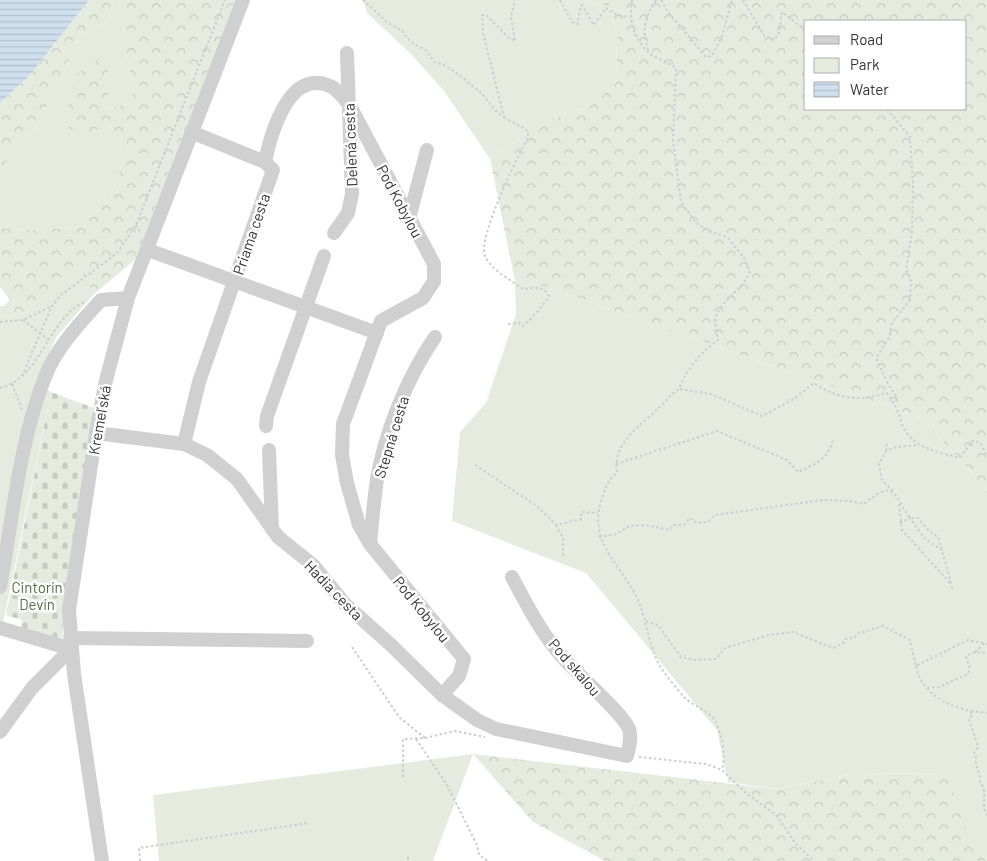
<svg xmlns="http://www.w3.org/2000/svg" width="987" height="861" font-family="Barlow,sans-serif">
	<defs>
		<pattern id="forest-crowns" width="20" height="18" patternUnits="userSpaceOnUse" patternTransform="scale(1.25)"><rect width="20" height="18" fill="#e5ecdf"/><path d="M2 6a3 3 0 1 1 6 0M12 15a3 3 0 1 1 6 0" fill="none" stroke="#c5cbc0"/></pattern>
		<pattern id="cemetery-stones" width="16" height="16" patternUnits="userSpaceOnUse" patternTransform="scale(1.25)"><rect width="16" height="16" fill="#e5ecdf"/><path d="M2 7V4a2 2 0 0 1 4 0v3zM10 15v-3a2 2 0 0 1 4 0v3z" fill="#c5cbc0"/></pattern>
		<pattern id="water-rules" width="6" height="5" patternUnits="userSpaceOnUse" patternTransform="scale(1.25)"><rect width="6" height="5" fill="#cfdfee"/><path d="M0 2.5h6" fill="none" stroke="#b2c0cd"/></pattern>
	</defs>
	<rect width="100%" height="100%" fill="#fff"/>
	<g fill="#e5ecdf">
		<polygon points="114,0 126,0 123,36 134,91 129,103 106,110 98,103 103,80 115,62 75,75 107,122 128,147 109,201 79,226 47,230 4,229 0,218 0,179 16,141 36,128 82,34 107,23"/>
		<polygon points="363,0 587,0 588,2 610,6 617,39 616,83 591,106 553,119 509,145 490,159 444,91 410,53 367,13"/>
		<polygon points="72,268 80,268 94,294 57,336 36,381 51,392 3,623 0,622 0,317 27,313"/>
		<polygon points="515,281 547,287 921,418 987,490 987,858 975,854 945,773 854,774 776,789 728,782 717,730 586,573 452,521 460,432 486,403 516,314"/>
		<polygon points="473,754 433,861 159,861 153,795"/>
	</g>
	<g fill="url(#forest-crowns)" fill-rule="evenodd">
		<polygon points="89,0 114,0 107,23 82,34 36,128 16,141 0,179 0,103 29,76"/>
		<polygon points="126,0 236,0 136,259 94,294 80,269 72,268 69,283 26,313 0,317 0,306 4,306 10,299 0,287 0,218 5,229 47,230 79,226 109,201 128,147 107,122 86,137 64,125 75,75 109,51 115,62 103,80 111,92 99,103 106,110 129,103 134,91 123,36"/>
		<path d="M587,0H987V490L921,418L547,287L515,281L490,159L509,145L553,119L591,106L616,83L617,39L610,6L588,2ZM806,21H966V109H806Z"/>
		<polygon points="473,754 776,789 854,774 946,773 975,853 987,858 987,861 605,861 533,822"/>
	</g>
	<polygon fill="url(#cemetery-stones)" points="51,392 94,408 63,606 63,636 59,642 20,628 22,620 6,615"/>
	<polygon fill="url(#water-rules)" points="0,0 89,0 29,76 0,103"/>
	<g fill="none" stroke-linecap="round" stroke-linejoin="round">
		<g stroke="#cdcdcd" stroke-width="2" stroke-dasharray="2.5 2.5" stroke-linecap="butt">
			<path d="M363,0L387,22L402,31L411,42L427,51L434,62C449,64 470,84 482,94C490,102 494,112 504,117L483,33L482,15H486L509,38L515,41L511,17L515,0"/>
			<polyline points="560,0 572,22 578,24 579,12 582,5 594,25 606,8 617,15 629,17"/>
			<path d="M632,0C629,19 633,38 648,52C654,58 668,62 676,68L673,140L681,202L696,223L709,231L727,237L744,258L750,271C742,291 724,297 716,316C714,322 717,334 718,340C701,352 686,370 679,389C672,393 667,400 662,405C643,424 611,443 617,473C607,481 606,487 602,498C587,544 621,563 638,600C648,623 648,647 661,668C668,678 677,689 685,698C694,706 709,711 715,721C722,734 726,756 722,770"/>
			<polyline points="661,0 668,12 706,57 712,56 722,36 732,0"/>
			<polyline points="743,0 765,37 775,40 779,32 782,12 806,31"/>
			<path d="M648,50C642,29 644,19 656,0"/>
			<polyline points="887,109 910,137 913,184 912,233 906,269 911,281 910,300 892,323 889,338 876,358 887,382 897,398 895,402"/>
			<path d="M504,117L528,131V137C518,156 477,239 485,256C491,270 511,280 523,289C533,288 543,285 549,296C547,301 528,323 523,326L519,323L508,324"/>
			<polyline points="136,225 141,234"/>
			<polyline points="23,320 49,340"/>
			<polyline points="0,322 23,320 52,306"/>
			<polyline points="22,376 52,306 61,295 117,253 136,225 225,0"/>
			<polyline points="12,384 22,410"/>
			<path d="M0,388C42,377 47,320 84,302"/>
			<path d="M680,389L711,394L762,416L794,399L814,383C839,400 860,401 887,393C895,404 898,411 902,424C911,448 937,451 959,458L974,440L981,444L987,457"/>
			<polyline points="886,451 887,444"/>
			<path d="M616,464L717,431L787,460L798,472C816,464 830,458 833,438"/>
			<polyline points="475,465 537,506 556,525 581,519 581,512 598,513"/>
			<polyline points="893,491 882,480 879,464 886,451 896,447 918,445"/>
			<polyline points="899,504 902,530 950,583"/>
			<polyline points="900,523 910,518 925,539 942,550"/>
			<polyline points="556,525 563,538 563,556"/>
			<path d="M599,537L617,534L629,526L646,525L669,530L674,525H684L690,518L697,523L708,522L715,515L823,500L850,501L864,504C894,479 892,492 910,518H918L929,531L938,537L953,590"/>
			<polyline points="646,621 658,625 681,657 695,660 716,659 725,648 769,635 793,632 833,648 843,643 845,639 854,638 857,634 883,626 910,640 916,666 968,640 987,644"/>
			<polyline points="352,647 399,717 425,738"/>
			<polyline points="975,652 984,644"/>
			<path d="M916,666C919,684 934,698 951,705C958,708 967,709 973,714L969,719L978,747L974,753L976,756C974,767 981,772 980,782L984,788V809L987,815"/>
			<polyline points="927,688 939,687 968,674 970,669 966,656 975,652 987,653"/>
			<polyline points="971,711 987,713"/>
			<polyline points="416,739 447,785 477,845 479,855 488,861"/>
			<polyline points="639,757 706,764 722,770 746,793 776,815 796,844 814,861"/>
			<polyline points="403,777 403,739 425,738 455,731 485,737"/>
			<polyline points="408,857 408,861"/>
			<polyline points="140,861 139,848 308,823"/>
		</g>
		<g stroke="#d0d0d0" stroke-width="14">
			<polyline points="191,132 265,162"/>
			<polyline points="409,218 427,150"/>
			<polyline points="334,233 348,213 352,194 347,53"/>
			<polyline points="148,250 377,333"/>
			<polyline points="266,426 267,416 324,256"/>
			<path d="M96,433L184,444L207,455L237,479L278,537L313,565L345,604L391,645L442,695L477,720L496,729L627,756C629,747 632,738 629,729C624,715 577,673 564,659C542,635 527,605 512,577"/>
			<path d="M184,444L199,382L273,170L265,162C271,133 290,65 332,87C338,90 344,99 349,104L434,264V281L423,298L381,321L343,424L342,455L347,483L359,525L370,544L464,659L459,676L442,695"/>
			<polyline points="269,450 272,529"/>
			<path d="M370,544C372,523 374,500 377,479C386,429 407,378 435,337"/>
			<path d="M0,587C13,518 19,443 45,377C56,348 80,323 101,300L128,298"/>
			<polyline points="0,628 71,649"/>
			<polyline points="70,638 307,641"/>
			<polyline points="0,732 32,688 71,649"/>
			<polyline points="102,861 74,674 69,610 96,433 106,380 128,298 243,0"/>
		</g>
	</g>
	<g text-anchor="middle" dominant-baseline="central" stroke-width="5" stroke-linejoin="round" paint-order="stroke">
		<g font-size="15" fill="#333" stroke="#fff">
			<text transform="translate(350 145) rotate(-92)">Delená cesta</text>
			<text transform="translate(400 201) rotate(62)">Pod Kobylou</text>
			<text transform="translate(251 234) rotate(-71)">Priama cesta</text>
			<text transform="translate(99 420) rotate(-80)">Kremeľská</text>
			<text transform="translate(391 437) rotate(-73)">Stepná cesta</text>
			<text transform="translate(334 590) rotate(46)">Hadia cesta</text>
			<text transform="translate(422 609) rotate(51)">Pod Kobylou</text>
			<text transform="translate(575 667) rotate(49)">Pod skalou</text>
		</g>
		<g font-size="15" fill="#51703f" stroke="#fff">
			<text x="37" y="587">Cintorín<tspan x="37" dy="17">Devín</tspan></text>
		</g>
	</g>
	<rect x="804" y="20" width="162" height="90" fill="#ffffff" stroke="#adadad"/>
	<rect x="814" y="36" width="25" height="8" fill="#d0d0d0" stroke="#adadad"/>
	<text x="850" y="45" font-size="15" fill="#333333">Road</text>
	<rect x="814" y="58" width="25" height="15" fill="#e5ecdf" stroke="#adadad"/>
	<text x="850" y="70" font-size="15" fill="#333333">Park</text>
	<rect x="814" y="82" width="25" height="15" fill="url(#water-rules)" stroke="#adadad"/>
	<text x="850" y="95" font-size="15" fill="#333333">Water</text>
</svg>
